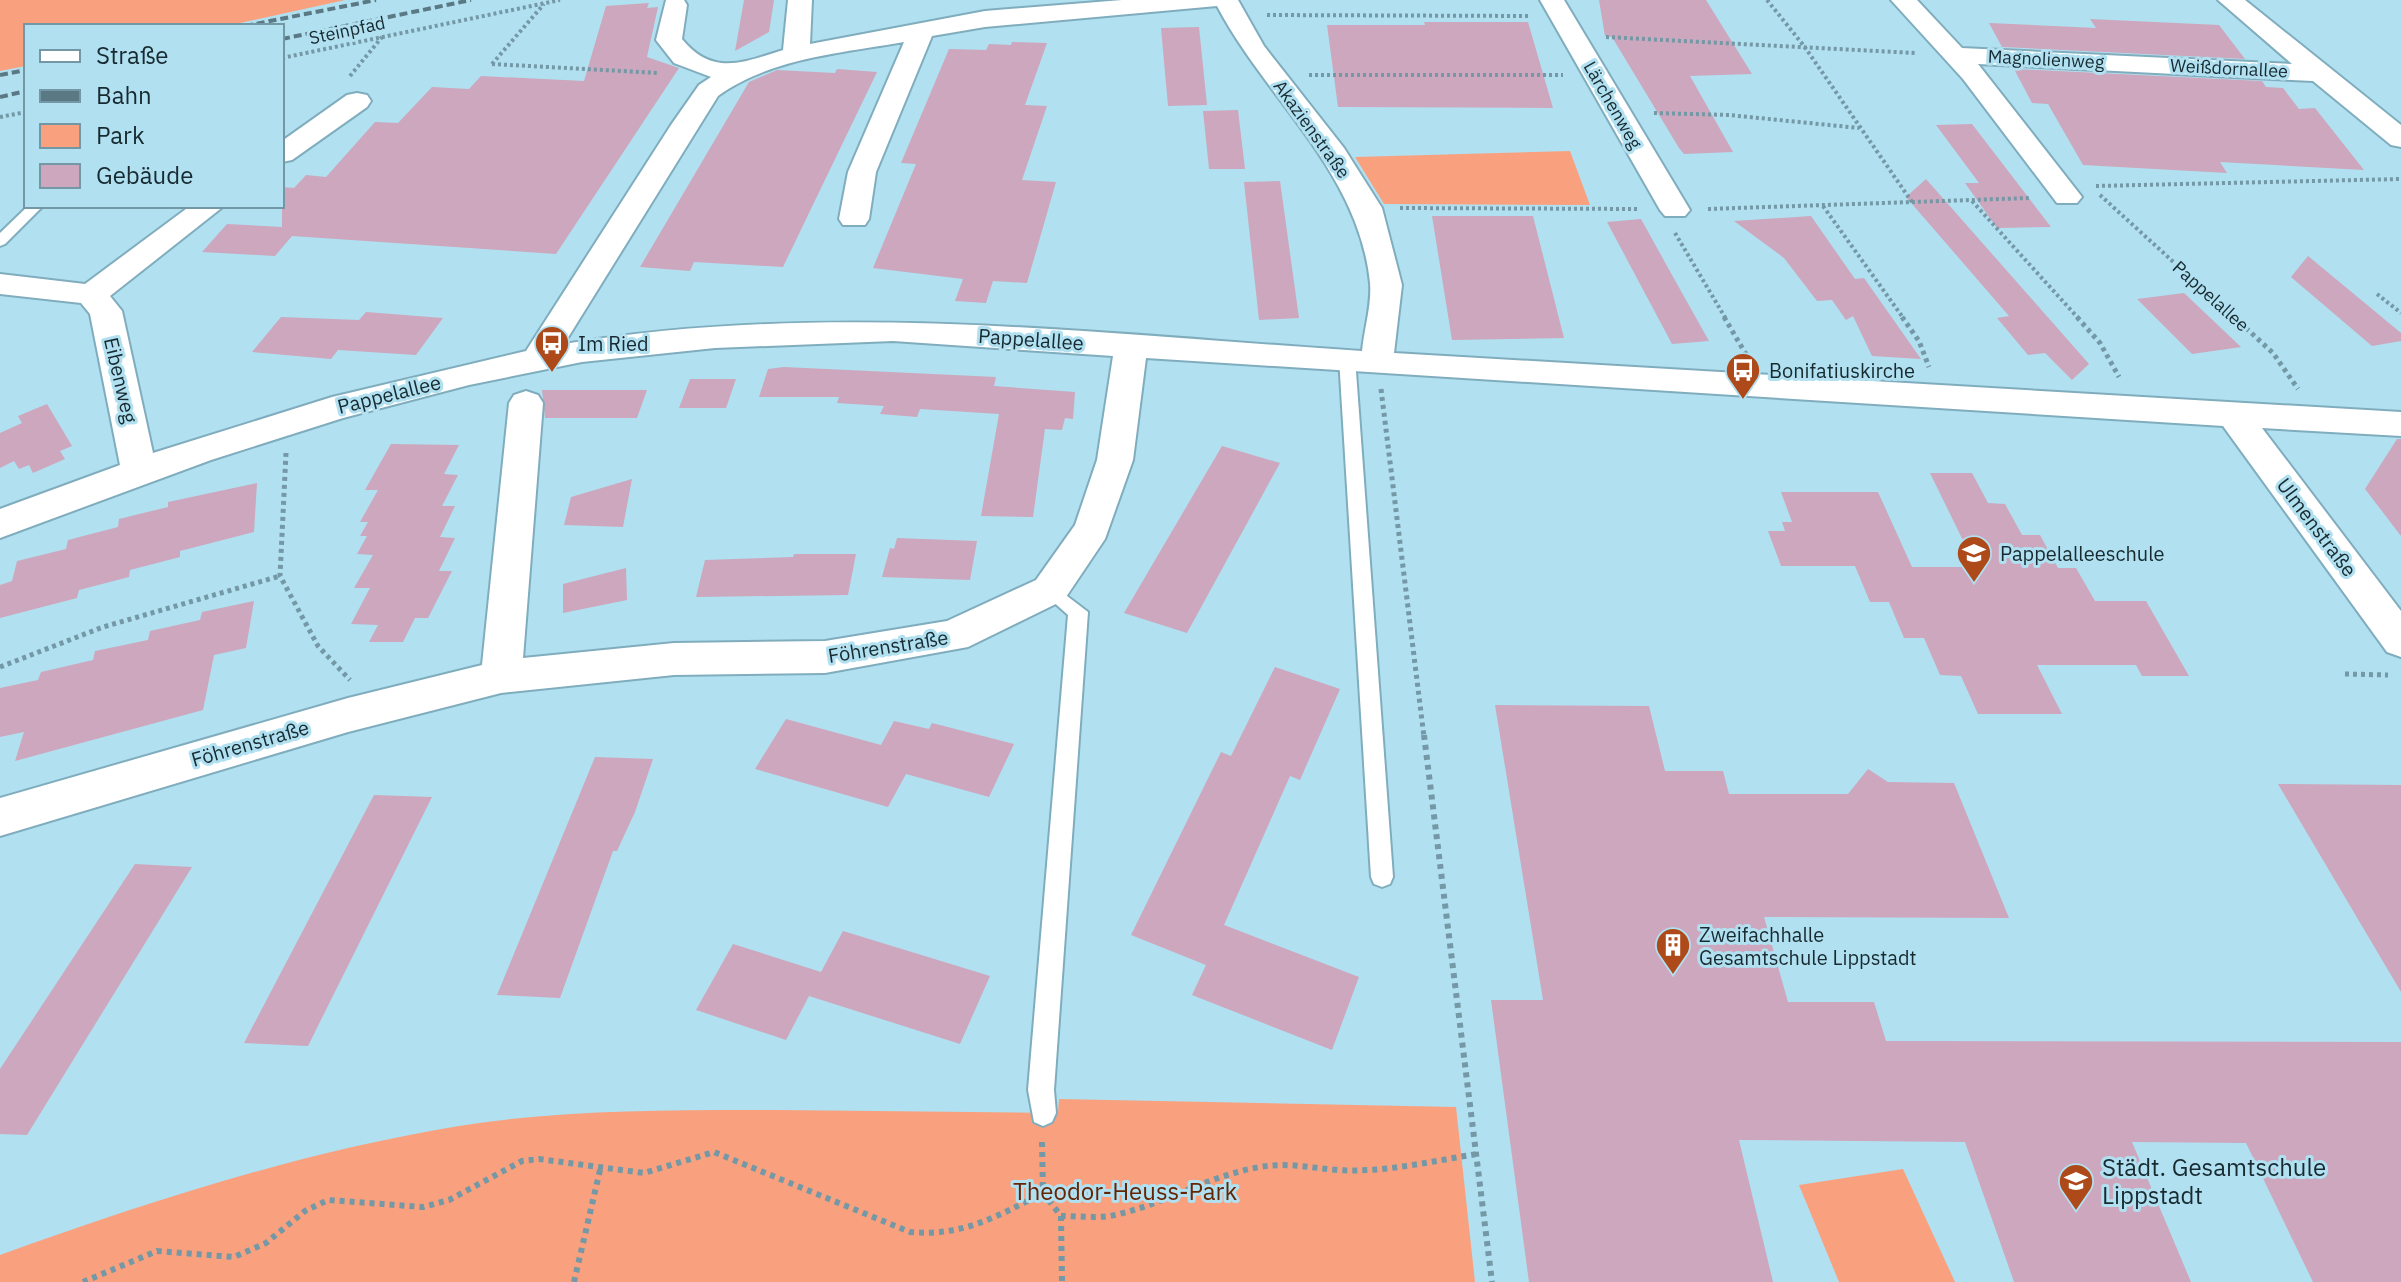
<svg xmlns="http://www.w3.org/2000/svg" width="2401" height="1282" font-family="'IBM Plex Sans',sans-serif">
	<rect width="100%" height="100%" fill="#b1e0f1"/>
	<g fill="#f9a17e">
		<polygon points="0,0 345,0 226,26 26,26 26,66 0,71"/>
		<polygon points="1570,151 1590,205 1384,204 1355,157"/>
		<path d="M1059,1099L1456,1107L1475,1282H0V1255C150,1201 301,1152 459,1126C565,1109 673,1110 779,1110C872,1111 965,1112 1058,1113Z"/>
		<polygon points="1903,1169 1955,1282 1839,1282 1799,1185"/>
	</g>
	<g fill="#cda7bd">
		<polygon points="744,0 774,0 769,32 735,51"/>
		<polygon points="1599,0 1706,0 1752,74 1690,76 1733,152 1684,154 1679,148 1612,37 1605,36"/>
		<polygon points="649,3 647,8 658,7 647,57 679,68 556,254 292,236 275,256 202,252 227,224 282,227 282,187 294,188 306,175 326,177 375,122 398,123 432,87 469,89 481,76 584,81 606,6"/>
		<polygon points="2090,19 2219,25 2245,59 2002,47 1989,23 2096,28"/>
		<polygon points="1424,22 1528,22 1553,108 1338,107 1327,25 1425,25"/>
		<polygon points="1199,27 1207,105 1168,106 1161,28"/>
		<polygon points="1012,42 1047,43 1025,105 1047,106 1022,180 1056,182 1027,283 993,281 986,303 955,301 963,279 873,268 916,164 901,163 949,49 986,50 989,44 1011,45"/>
		<polygon points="837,69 877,72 783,267 694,262 690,271 640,267 749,82 777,70 835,73"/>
		<polygon points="2014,69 2262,81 2266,87 2283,88 2299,109 2315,108 2364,170 2220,162 2227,173 2083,165 2048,104 2032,103"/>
		<polygon points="1238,110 1245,169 1209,169 1203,111"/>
		<polygon points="1972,124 2051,227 1997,228 1965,183 1979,183 1936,125"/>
		<polygon points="1926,179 2089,364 2072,380 2045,353 2028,355 1997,318 2009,316 1906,197"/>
		<polygon points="1280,181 1299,318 1259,320 1244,182"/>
		<polygon points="1432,216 1533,216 1564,338 1452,340"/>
		<polygon points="1811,216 1855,279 1864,278 1921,359 1872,356 1853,316 1846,320 1832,300 1817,301 1784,258 1734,221"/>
		<polygon points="1641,219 1672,275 1709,341 1672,344 1607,222"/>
		<polygon points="2308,256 2401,333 2401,341 2372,346 2291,277"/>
		<polygon points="2184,293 2241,347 2192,354 2137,299"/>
		<polygon points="366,312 443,318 416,355 338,350 331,359 252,352 281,317 359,320"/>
		<polygon points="784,367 996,377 994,386 1075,392 1073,419 1065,418 1062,430 1045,429 1033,517 981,516 999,414 920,409 917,417 880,414 884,406 837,403 839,397 759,397 768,369"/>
		<polygon points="690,379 736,379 726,408 679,408"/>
		<polygon points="542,390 647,390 637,418 545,418"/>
		<polygon points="47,404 72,446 60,451 65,459 33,473 29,465 19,469 14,461 0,468 0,433 22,423 18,416"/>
		<polygon points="2397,439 2401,439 2401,536 2365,489"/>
		<polygon points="391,444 459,445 444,474 458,475 442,506 455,506 440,537 455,538 439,571 452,571 428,618 415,618 403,642 369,642 378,625 351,624 370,588 354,588 373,555 357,554 367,536 360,536 368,522 360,522 378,490 365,490"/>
		<polygon points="1222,446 1280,463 1187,633 1124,613"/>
		<polygon points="1930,473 1972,473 1988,503 2005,504 2022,535 2040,535 2058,568 2076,568 2095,601 2146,601 2189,676 2142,676 2136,665 2037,665 2062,714 1978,714 1961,676 1940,675 1924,638 1904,638 1889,602 1870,602 1855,566 1781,566 1768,531 1785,531 1782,522 1792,522 1781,492 1878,492 1912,567 1976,567"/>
		<polygon points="632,479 623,527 564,525 571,497"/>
		<polygon points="257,483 254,532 180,551 180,557 130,570 129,577 79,590 77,598 0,618 0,585 12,581 17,561 66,549 68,540 118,527 119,519 168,507 168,502"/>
		<polygon points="897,538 977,541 970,580 882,577 890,548 894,549"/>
		<polygon points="794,554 856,554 848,595 696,597 705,560 793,557"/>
		<polygon points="626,568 627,600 563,613 563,584"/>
		<polygon points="254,601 246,648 214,655 203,710 15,761 24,732 0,737 0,688 38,680 41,672 93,660 95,651 148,640 150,631 200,620 202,612"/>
		<polygon points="1275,667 1340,689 1300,780 1290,776 1224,925 1359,977 1332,1050 1192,995 1206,965 1131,935 1221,752 1231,756"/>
		<polygon points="1495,705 1649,706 1665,771 1723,771 1729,794 1848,794 1868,769 1888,782 1954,783 2009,918 1764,917 1788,1002 1874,1002 1886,1041 2401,1042 2401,1282 2313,1282 2246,1143 2132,1142 2191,1282 2014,1282 1965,1142 1739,1140 1773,1282 1529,1282 1491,1000 1543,1000"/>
		<polygon points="786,719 881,745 894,721 929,729 932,723 1014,744 989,797 906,774 888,807 755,769"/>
		<polygon points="595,757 653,759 635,812 617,851 613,851 560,998 497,995"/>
		<polygon points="2278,784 2401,785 2401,992"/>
		<polygon points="374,795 432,797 308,1046 244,1043"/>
		<polygon points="135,864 192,867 27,1135 0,1134 0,1069"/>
		<polygon points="843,931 990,976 960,1044 809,996 786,1040 696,1010 733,944 821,972"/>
	</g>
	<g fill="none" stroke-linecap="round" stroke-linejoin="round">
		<g stroke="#80adbd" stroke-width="4">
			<g id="lane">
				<polygon points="28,206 43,206 5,244 0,246 0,233"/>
				<polygon points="1347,353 1355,358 1393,877 1390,884 1382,887 1374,884 1371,877 1339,358"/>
				<polygon points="1050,583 1088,612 1054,1090 1056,1113 1052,1122 1043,1126 1034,1122 1028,1090 1068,615 1040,590 1043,585"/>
			</g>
		</g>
		<g stroke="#80adbd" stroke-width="4">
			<g id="street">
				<path d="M666,0H684L687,5L682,39C713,77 744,62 783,50L788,0H812L810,44L985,11L1122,0H1238L1264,46L1344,148L1382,208L1402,285L1394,353L2401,412V436L2262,428L2401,611V657L2387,652L2223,426L1146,358L1133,460L1105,539L1064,600L968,647L825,673L674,675L501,693L348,732L0,836V798L348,698L482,665L509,403L514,395L526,391L538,395L543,403L523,658L674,643L825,641L947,621L1036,580L1075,525L1097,460L1113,356L893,341L715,348L582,362L469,385L343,418L211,460L0,538V509L120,465L90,314L81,303L0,294V274L85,284L190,206H224L110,296L122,311L153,453L332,397L526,351L671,125L699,85L711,77L674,63L656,40ZM1217,6C1266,99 1359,172 1370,283C1372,304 1364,330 1362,351C1097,334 828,300 564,344L718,96C770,58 842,53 904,42L848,172L839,219L843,225H865L869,219L876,172L932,36L985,27Z"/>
				<polygon points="1540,0 1564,0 1690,210 1685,216 1665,216 1660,210"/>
				<polygon points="1891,0 1917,0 1962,48 2292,64 2218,0 2245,0 2401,125 2401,147 2391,145 2313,81 1978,64 2082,197 2077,203 2057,203 1963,79"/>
				<polygon points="357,93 367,95 371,101 367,107 292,160 282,162 282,141 347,95"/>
			</g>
		</g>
		<g stroke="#7498a5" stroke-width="4" stroke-dasharray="3 3" stroke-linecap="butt">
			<polyline points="1767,0 1804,46 1912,202"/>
			<polyline points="1267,15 1529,16"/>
			<polyline points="1606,37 1915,53"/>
			<polyline points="282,58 560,0"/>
			<polyline points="492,64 659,73"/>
			<polyline points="492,64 544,4"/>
			<polyline points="1309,75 1563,75"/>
			<polyline points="350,76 382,37"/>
			<polyline points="1654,113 1729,115 1859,128"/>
			<polyline points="0,117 26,112"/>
			<polyline points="2096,186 2401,179"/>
			<polyline points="2100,195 2236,319"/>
			<polyline points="1972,201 2079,319"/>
			<polyline points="1823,206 1904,319"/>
			<polyline points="1400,208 1638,209"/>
			<polyline points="1708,209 2030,198"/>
			<polyline points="1675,233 1726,319"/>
			<polyline points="2377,294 2401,313"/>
		</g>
		<g stroke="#7498a5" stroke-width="5" stroke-dasharray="4 4" stroke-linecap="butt">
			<polyline points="1724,317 1747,356"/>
			<polyline points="1902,317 1919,341 1929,367"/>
			<polyline points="2077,317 2100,343 2119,377"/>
			<polyline points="2234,317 2273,353 2298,389"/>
			<polyline points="1381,389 1424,737"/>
			<polyline points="286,453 280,576 318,646 350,680"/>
			<polyline points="0,667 103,627 280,576"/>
			<polyline points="2345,674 2388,675"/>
		</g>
		<g stroke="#7498a5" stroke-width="6" stroke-dasharray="5 5" stroke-linecap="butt">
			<polyline points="1424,735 1492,1282"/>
			<path d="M1042,1142L1043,1193L1061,1216C1077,1216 1094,1218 1110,1216C1162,1206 1206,1176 1260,1167C1288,1162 1311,1168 1338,1170C1384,1173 1432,1161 1477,1154"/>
			<polyline points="1061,1216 1062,1282"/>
			<path d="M83,1282L157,1251L234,1257L266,1243L305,1211L328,1200L423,1207L449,1200L522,1161L539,1159L644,1173L714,1152L910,1232C962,1237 998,1216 1043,1193"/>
			<polyline points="574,1282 600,1170"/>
		</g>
		<use href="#lane" fill="#fff" fill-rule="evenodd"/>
		<use href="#street" fill="#fff" fill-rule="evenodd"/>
		<g stroke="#5a7984" stroke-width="4" stroke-dasharray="8 4" stroke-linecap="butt">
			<polyline points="245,26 376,0"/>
			<polyline points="282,39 471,0"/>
			<polyline points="0,75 26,70"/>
			<polyline points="0,97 26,91"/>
		</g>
	</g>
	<defs>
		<g id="bus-pin" transform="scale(1.8)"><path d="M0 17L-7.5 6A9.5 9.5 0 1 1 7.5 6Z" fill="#ae491a" stroke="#b1e0f1"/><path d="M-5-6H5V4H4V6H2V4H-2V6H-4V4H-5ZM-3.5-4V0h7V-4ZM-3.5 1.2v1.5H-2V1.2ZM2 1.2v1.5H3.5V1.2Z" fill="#fff"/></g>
		<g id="school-pin" transform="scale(1.8)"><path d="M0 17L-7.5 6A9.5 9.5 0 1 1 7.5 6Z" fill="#ae491a" stroke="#b1e0f1"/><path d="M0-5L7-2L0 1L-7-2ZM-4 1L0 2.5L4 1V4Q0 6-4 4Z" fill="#fff"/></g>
		<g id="building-pin" transform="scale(1.8)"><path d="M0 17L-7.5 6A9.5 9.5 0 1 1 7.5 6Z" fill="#ae491a" stroke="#b1e0f1"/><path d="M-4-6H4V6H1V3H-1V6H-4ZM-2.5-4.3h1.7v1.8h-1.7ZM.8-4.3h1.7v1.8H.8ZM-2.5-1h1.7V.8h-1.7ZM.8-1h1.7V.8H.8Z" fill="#fff"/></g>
	</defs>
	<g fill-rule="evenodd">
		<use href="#bus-pin" x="552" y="343"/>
		<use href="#bus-pin" x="1743" y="370"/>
		<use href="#school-pin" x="1974" y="553"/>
		<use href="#building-pin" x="1673" y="945"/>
		<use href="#school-pin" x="2076" y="1181"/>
	</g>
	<g text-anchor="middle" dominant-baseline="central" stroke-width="6" stroke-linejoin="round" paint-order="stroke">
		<g font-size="18" fill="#172a30" stroke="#b1e0f1">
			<text transform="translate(347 30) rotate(-12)">Steinpfad</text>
			<text transform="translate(2046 59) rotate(3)">Magnolienweg</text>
			<text transform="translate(2229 68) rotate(3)">Weißdornallee</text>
			<text transform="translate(1613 105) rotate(60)">Lärchenweg</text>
			<text transform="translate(1312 129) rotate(54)">Akazienstraße</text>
			<text transform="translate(2211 296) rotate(42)">Pappelallee</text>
		</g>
		<g font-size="20" fill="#172a30" stroke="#b1e0f1">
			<text transform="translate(1031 339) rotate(4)">Pappelallee</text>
			<text transform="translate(121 380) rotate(77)">Eibenweg</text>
			<text transform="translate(389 394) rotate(-14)">Pappelallee</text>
			<text transform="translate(2317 527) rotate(53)">Ulmenstraße</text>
			<text transform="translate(888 646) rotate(-9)">Föhrenstraße</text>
			<text transform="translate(250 743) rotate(-16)">Föhrenstraße</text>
		</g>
		<g font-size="20" fill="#172a30" stroke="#b1e0f1" text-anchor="start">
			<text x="578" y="343">Im Ried</text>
			<text x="1769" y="370">Bonifatiuskirche</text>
			<text x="2000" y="553">Pappelalleeschule</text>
			<text x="1699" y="934">Zweifachhalle<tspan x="1699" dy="23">Gesamtschule Lippstadt</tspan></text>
		</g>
		<g font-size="24" fill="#172a30" stroke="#b1e0f1" text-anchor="start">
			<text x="2102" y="1167">Städt. Gesamtschule<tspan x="2102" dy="28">Lippstadt</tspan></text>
		</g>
		<g font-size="24" fill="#652404" stroke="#b1e0f1">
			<text x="1125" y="1191">Theodor-Heuss-Park</text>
		</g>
	</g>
	<rect x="24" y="24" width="260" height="184" fill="#b1e0f1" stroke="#7397a4" stroke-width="2"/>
	<rect x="40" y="50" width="40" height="12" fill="#ffffff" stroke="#7397a4" stroke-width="2"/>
	<text x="96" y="64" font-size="24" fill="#172a30">Straße</text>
	<rect x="40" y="90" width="40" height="12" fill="#5a7984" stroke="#7397a4" stroke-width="2"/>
	<text x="96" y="104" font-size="24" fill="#172a30">Bahn</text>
	<rect x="40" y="124" width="40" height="24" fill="#f9a17e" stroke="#7397a4" stroke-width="2"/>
	<text x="96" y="144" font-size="24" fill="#172a30">Park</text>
	<rect x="40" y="164" width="40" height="24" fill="#cda7bd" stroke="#7397a4" stroke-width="2"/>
	<text x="96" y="184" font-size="24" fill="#172a30">Gebäude</text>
</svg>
